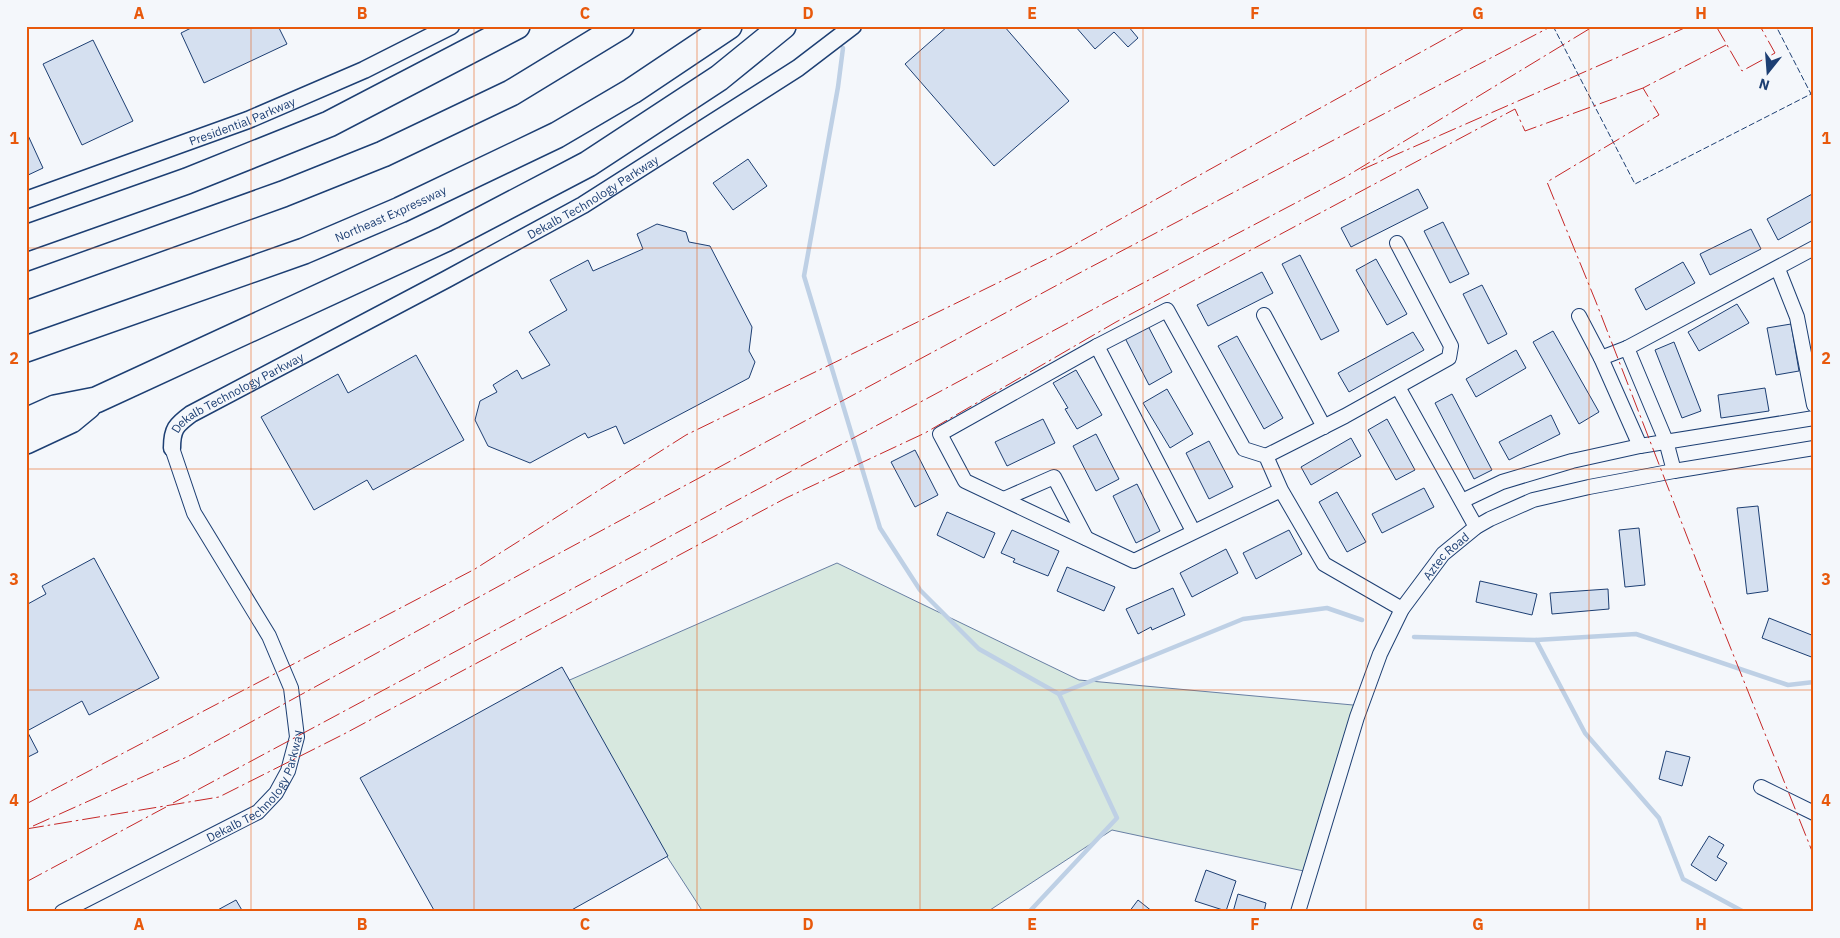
<svg xmlns="http://www.w3.org/2000/svg" width="1840" height="938" font-family="'IBM Plex Sans',sans-serif">
	<rect width="100%" height="100%" fill="#f4f7fb"/>
	<polygon fill="#d7e8df" stroke="#687fa3" points="837,563 1079,680 1364,706 1313,873 1112,830 987,912 703,912 556,686"/>
	<g fill="none" stroke-linecap="round" stroke-linejoin="round">
		<g stroke="#bed0e5" stroke-width="4.5">
			<polyline points="843,48 838,87 804,276 880,528 920,590 979,649 1059,694 1117,818 1029,912"/>
			<polyline points="1414,637 1536,640 1636,634 1788,685 1814,682"/>
			<polyline points="1536,640 1585,733 1659,818 1683,879 1744,912"/>
			<polyline points="1059,694 1243,619 1327,608 1362,620"/>
		</g>
	</g>
	<g fill="#d5e0f0" stroke="#1d3f73">
		<polygon points="195,26 278,26 287,44 204,83 181,33"/>
		<polygon points="948,26 1004,26 1069,101 994,166 905,64"/>
		<polygon points="1075,26 1128,26 1138,38 1128,47 1114,32 1095,49"/>
		<polygon points="93,40 133,121 82,145 43,64"/>
		<polygon points="26,131 43,168 26,176"/>
		<polygon points="748,159 767,186 733,210 713,183"/>
		<polygon points="1418,189 1428,208 1351,247 1341,228"/>
		<polygon points="1814,193 1814,220 1778,240 1767,219"/>
		<polygon points="1443,222 1469,274 1450,283 1424,231"/>
		<polygon points="657,224 686,232 689,242 710,246 752,327 749,351 755,362 749,378 624,444 616,426 588,438 585,433 530,463 488,446 475,420 480,401 497,392 493,385 517,370 522,379 550,365 529,332 567,310 550,280 588,260 593,271 643,249 637,234"/>
		<polygon points="1751,229 1761,249 1710,275 1700,254"/>
		<polygon points="1300,255 1339,331 1321,340 1282,264"/>
		<polygon points="1376,259 1407,314 1387,325 1356,270"/>
		<polygon points="1683,262 1695,283 1646,310 1635,289"/>
		<polygon points="1262,272 1273,293 1208,326 1197,305"/>
		<polygon points="1482,285 1507,334 1488,344 1463,294"/>
		<polygon points="1737,304 1749,323 1699,351 1688,332"/>
		<polygon points="1791,324 1799,371 1776,375 1767,328"/>
		<polygon points="1148,326 1172,372 1149,385 1125,338"/>
		<polygon points="1553,331 1599,412 1579,424 1533,342"/>
		<polygon points="1413,332 1424,350 1349,392 1338,373"/>
		<polygon points="1237,336 1283,418 1264,429 1218,346"/>
		<polygon points="1674,342 1701,411 1682,418 1655,350"/>
		<polygon points="1516,350 1526,368 1476,397 1466,379"/>
		<polygon points="416,355 464,440 373,490 367,480 314,510 261,417 338,374 348,393"/>
		<polygon points="1076,370 1102,415 1077,429 1065,409 1068,408 1053,383"/>
		<polygon points="1765,388 1769,411 1721,418 1718,395"/>
		<polygon points="1167,389 1193,434 1170,448 1143,403"/>
		<polygon points="1452,394 1492,470 1474,479 1435,403"/>
		<polygon points="1551,415 1560,434 1509,460 1499,442"/>
		<polygon points="1043,419 1055,443 1007,466 995,442"/>
		<polygon points="1387,419 1415,470 1396,480 1368,430"/>
		<polygon points="1096,434 1119,479 1096,491 1073,446"/>
		<polygon points="1351,438 1361,456 1311,485 1301,467"/>
		<polygon points="1209,441 1233,487 1209,499 1186,453"/>
		<polygon points="915,450 938,495 915,507 891,462"/>
		<polygon points="1137,484 1160,531 1136,543 1113,496"/>
		<polygon points="1424,488 1434,507 1382,533 1372,514"/>
		<polygon points="1337,492 1366,542 1347,552 1319,502"/>
		<polygon points="1758,506 1768,591 1747,594 1737,508"/>
		<polygon points="947,512 995,533 984,558 937,535"/>
		<polygon points="1639,528 1645,585 1625,587 1619,530"/>
		<polygon points="1012,530 1059,551 1048,576 1013,562 1015,559 1001,553"/>
		<polygon points="1289,530 1302,554 1256,579 1243,553"/>
		<polygon points="1226,549 1238,573 1192,597 1180,573"/>
		<polygon points="94,558 159,678 89,715 82,701 27,731 38,752 26,758 26,605 46,594 42,586"/>
		<polygon points="1067,567 1115,587 1104,611 1057,591"/>
		<polygon points="1480,581 1537,594 1532,615 1476,602"/>
		<polygon points="1173,588 1185,615 1152,630 1151,627 1138,634 1126,609"/>
		<polygon points="1608,589 1609,609 1552,614 1550,593"/>
		<polygon points="1769,618 1814,636 1814,658 1762,638"/>
		<polygon points="562,667 668,856 568,912 435,912 360,778"/>
		<polygon points="1666,751 1690,757 1682,786 1659,779"/>
		<polygon points="1709,836 1724,845 1717,857 1727,863 1716,881 1691,865"/>
		<polygon points="1206,870 1236,881 1226,911 1195,901"/>
		<polygon points="1238,894 1266,903 1264,912 1233,912"/>
		<polygon points="236,900 243,912 214,912"/>
		<polygon points="1138,900 1153,912 1129,912"/>
	</g>
	<g fill="none" stroke-linecap="round" stroke-linejoin="round">
		<g stroke="#1d3f73" stroke-width="16">
			<g id="minor">
				<polyline points="1778,269 1797,317 1814,405"/>
				<polyline points="1264,315 1324,427"/>
				<polyline points="1579,316 1601,358 1640,446 1814,418"/>
				<polyline points="1097,346 1193,531"/>
				<polyline points="1627,348 1666,441 1674,471"/>
				<polyline points="1601,358 1627,348 1814,248"/>
				<polyline points="1398,387 1476,527"/>
				<polyline points="1266,456 1345,416 1449,358 1451,346 1397,243"/>
				<polyline points="1281,490 1134,561 965,481 940,434 1097,346 1167,310 1244,449 1266,456 1281,490 1324,564 1402,609"/>
				<polyline points="1004,499 1054,477 1086,538"/>
				<polyline points="1462,501 1502,482 1572,461 1640,446"/>
				<polyline points="1761,787 1814,813"/>
				<path id="s1" d="M62,912L258,812L276,793L288,771L297,737L291,688L269,636L194,513L172,448"/>
				<path id="s2" d="M1298,912L1357,717L1380,654L1402,609L1443,554L1476,527L1490,519L1533,500L1589,487L1674,471L1814,448"/>
			</g>
		</g>
		<g stroke="#1d3f73" stroke-width="19">
			<g id="tertiary">
				<path id="s3" d="M26,200L248,120L364,70L451,26"/>
				<path id="s4" d="M172,448C172,429 176,425 191,414L447,279L583,205L798,68L853,26"/>
			</g>
		</g>
		<g stroke="#1d3f73" stroke-width="28">
			<g id="motorway">
				<polyline points="26,238 187,181 329,124 517,26"/>
				<polyline points="26,286 283,194 383,154 511,93 621,26"/>
				<path id="s5" d="M26,349L304,251L400,210L557,135L632,91L729,26"/>
				<polyline points="26,421 55,408 96,400 445,239 588,164 719,78 783,26"/>
				<polyline points="26,441 71,420 88,406"/>
			</g>
		</g>
		<use href="#minor" stroke="#f4f7fb" stroke-width="14"/>
		<use href="#tertiary" stroke="#f4f7fb" stroke-width="16"/>
		<use href="#motorway" stroke="#f4f7fb" stroke-width="25"/>
		<polyline stroke="#1d3f73" stroke-width="1" stroke-dasharray="6 2.5" stroke-linecap="butt" points="1553,26 1635,184 1811,94 1776,26"/>
		<g stroke="#c62828" stroke-width="1" stroke-dasharray="18 4 2.5 4" stroke-linecap="butt">
			<polyline points="1716,26 1742,71 1775,53 1760,26"/>
			<polyline points="1726,45 1643,88 1659,115 1547,182 1596,302 1721,624 1814,856"/>
			<polyline points="1361,170 1689,26"/>
			<polyline points="173,803 1105,303 1347,176 1594,26"/>
			<polyline points="26,804 475,569 686,435 1063,251 1468,26"/>
			<polyline points="33,826 189,756 532,568 1087,269 1552,26"/>
			<polyline points="26,829 219,797 344,734 786,498 925,433 1116,322 1515,109 1525,131 1643,88"/>
			<polyline points="26,882 166,807"/>
		</g>
	</g>
	<path fill="none" stroke="#e8590c" stroke-width="1" stroke-opacity="0.55" d="M251,26V912M474,26V912M697,26V912M920,26V912M1143,26V912M1366,26V912M1589,26V912M26,248H1814M26,469H1814M26,690H1814"/>
	<g text-anchor="middle" dominant-baseline="central" stroke-width="4" stroke-linejoin="round" paint-order="stroke">
		<g font-size="12" fill="#1d3f73" stroke="#f4f7fb">
			<text stroke="none"><textPath href="#s3" startOffset="230">Presidential Parkway</textPath></text>
			<text stroke="none"><textPath href="#s4" startOffset="498">Dekalb Technology Parkway</textPath></text>
			<text stroke="none"><textPath href="#s5" startOffset="389">Northeast Expressway</textPath></text>
			<text stroke="none"><textPath href="#s4" startOffset="92">Dekalb Technology Parkway</textPath></text>
			<text stroke="none"><textPath href="#s2" startOffset="390">Aztec Road</textPath></text>
			<text stroke="none"><textPath href="#s1" startOffset="238">Dekalb Technology Parkway</textPath></text>
		</g>
	</g>
	<rect width="1840" height="938" fill="none" stroke="#f4f7fb" stroke-width="55"/>
	<g transform="translate(1768 72) rotate(197)" stroke="#f4f7fb" stroke-width="4" paint-order="stroke">
	<path d="M0-4L9 19L0 12L-9 19Z" fill="#1d3f73"/>
	<text y="-8" font-size="14" font-weight="bold" text-anchor="middle" fill="#1d3f73">N</text>
	</g>
	<rect x="28" y="28" width="1784" height="882" fill="none" stroke="#e8590c" stroke-width="2"/>
	<g font-size="16" text-anchor="middle" font-weight="bold" fill="#e8590c">
		<text x="139" y="19">A</text>
		<text x="362" y="19">B</text>
		<text x="585" y="19">C</text>
		<text x="808" y="19">D</text>
		<text x="1032" y="19">E</text>
		<text x="1255" y="19">F</text>
		<text x="1478" y="19">G</text>
		<text x="1701" y="19">H</text>
		<text x="14" y="144">1</text>
		<text x="1826" y="144">1</text>
		<text x="14" y="364">2</text>
		<text x="1826" y="364">2</text>
		<text x="14" y="585">3</text>
		<text x="1826" y="585">3</text>
		<text x="14" y="806">4</text>
		<text x="1826" y="806">4</text>
		<text x="139" y="930">A</text>
		<text x="362" y="930">B</text>
		<text x="585" y="930">C</text>
		<text x="808" y="930">D</text>
		<text x="1032" y="930">E</text>
		<text x="1255" y="930">F</text>
		<text x="1478" y="930">G</text>
		<text x="1701" y="930">H</text>
	</g>
</svg>
